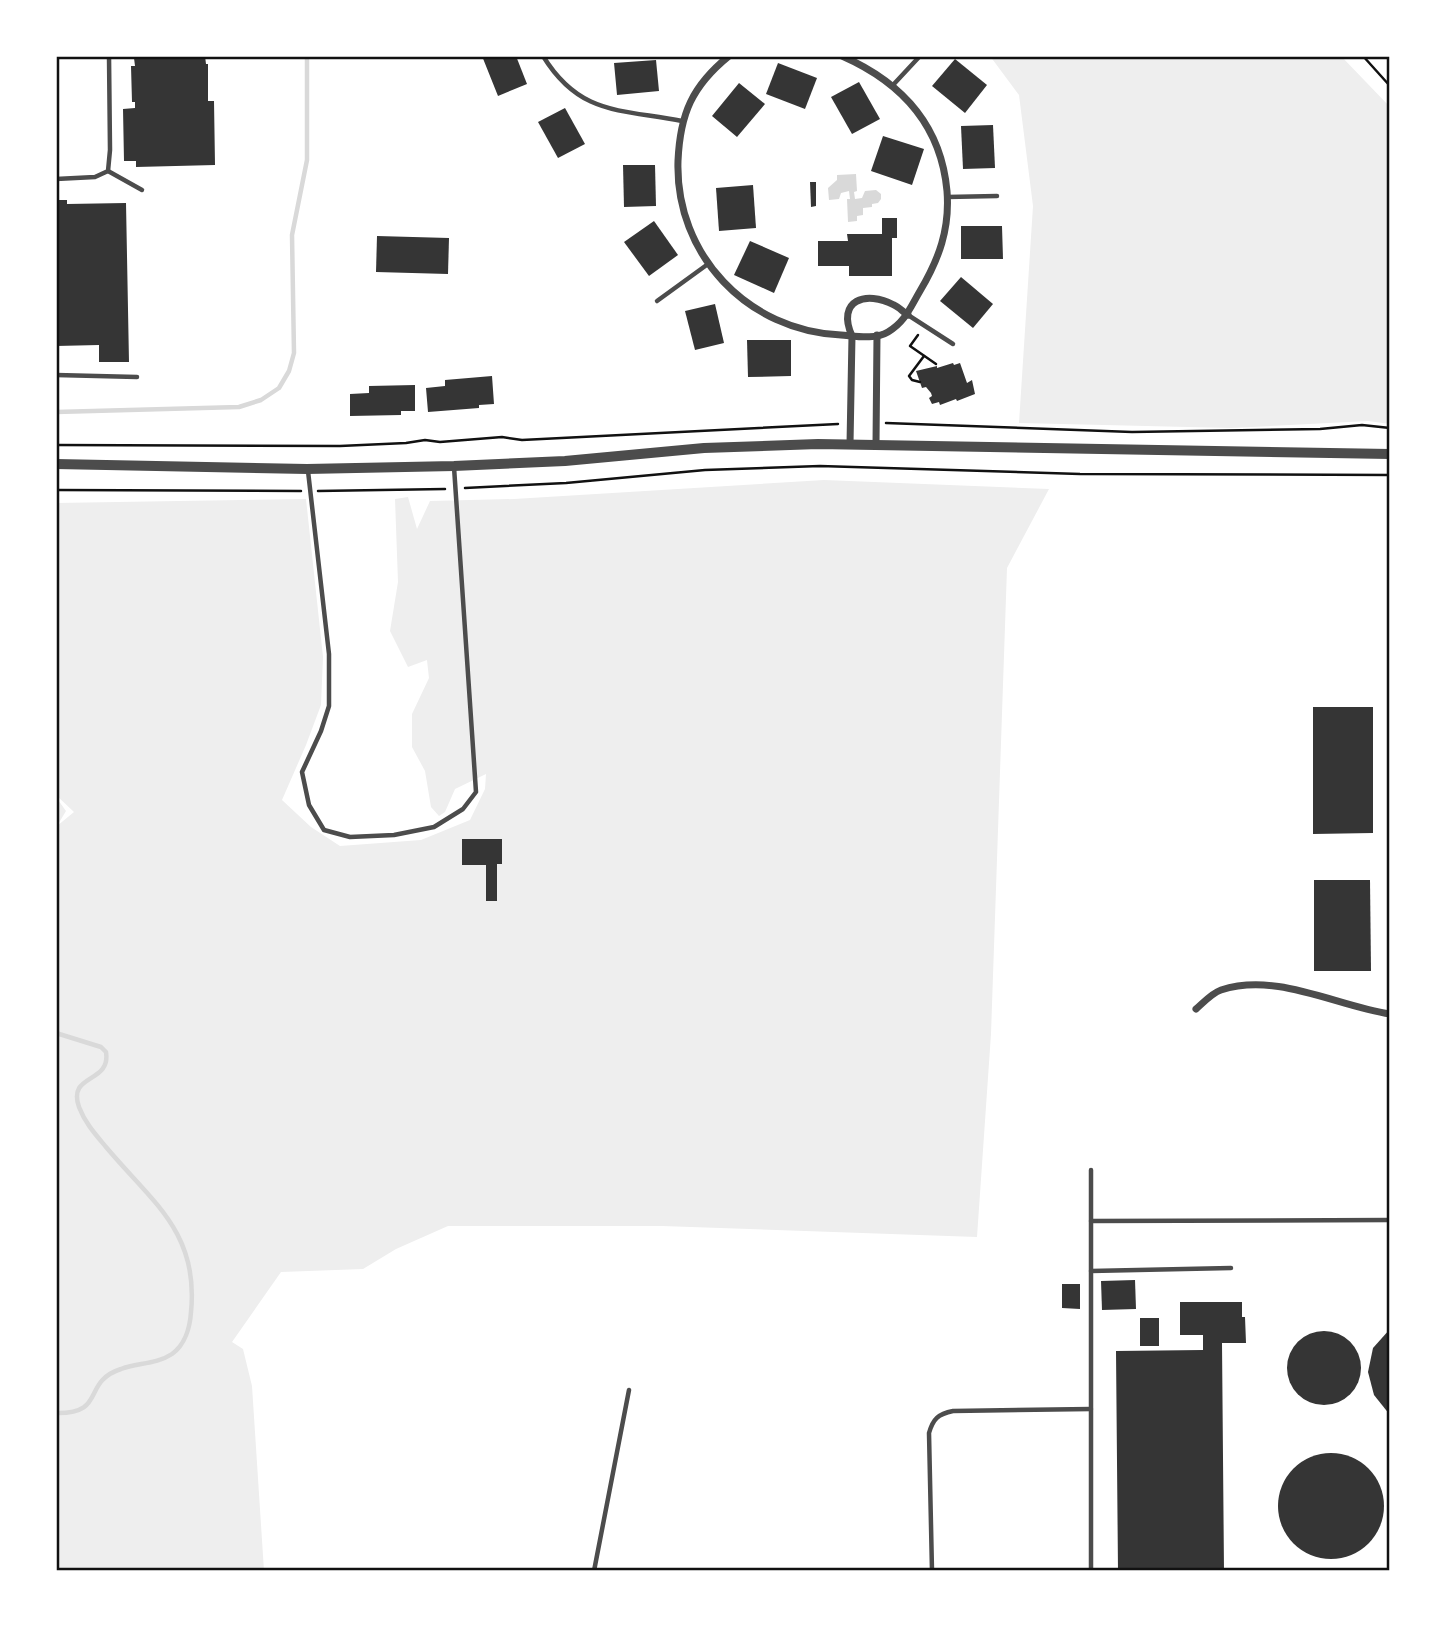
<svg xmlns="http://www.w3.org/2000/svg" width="1446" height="1627" font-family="'Fira Sans Condensed',sans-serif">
	<rect width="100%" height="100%" fill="#fff"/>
	<g fill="#eee">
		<polygon points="990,56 1341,56 1390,107 1390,424 1368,421 1231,428 1019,423 1033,206 1019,95"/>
		<polygon points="824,480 1049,489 1007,568 991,1034 977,1237 662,1226 448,1226 396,1249 363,1269 281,1272 232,1342 243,1349 252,1386 264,1571 56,1571 56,797 66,811 57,826 74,812 56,795 56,503 306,499 323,657 321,705 306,745 282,800 311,827 340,846 421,840 470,820 485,789 486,774 455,789 445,812 439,816 431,807 425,771 412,747 412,714 429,678 427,660 408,667 390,631 398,582 395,499 408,497 417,529 430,501 514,499"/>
	</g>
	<polygon fill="#d9d9d9" points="856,174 857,191 854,192 855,199 862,198 865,191 876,190 881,194 881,199 878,203 872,204 872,207 863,208 863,215 857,216 857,221 848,222 847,199 850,199 849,191 841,193 839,199 829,200 828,188 837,180 837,175"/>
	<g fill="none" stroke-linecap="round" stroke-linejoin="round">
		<g stroke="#d9d9d9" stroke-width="4.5">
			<polyline points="56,412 239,407 261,400 279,388 289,371 294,353 292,235 307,160 307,56"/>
			<path d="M56,1033L101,1047L106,1052C111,1084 67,1073 79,1107C85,1123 96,1135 106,1147C152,1202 199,1232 191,1312C190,1327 185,1345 172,1354C157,1364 137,1363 121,1369C81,1382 107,1414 56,1413"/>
		</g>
	</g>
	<g fill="#353535">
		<polygon points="125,56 205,56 206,64 208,64 208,101 214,101 215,165 136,167 136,161 124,161 123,109 135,108 135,102 132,102 131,66 135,66 134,58 125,59"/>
		<polygon points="482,56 516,56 527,84 498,96"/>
		<polygon points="955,59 987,85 965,113 932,86"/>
		<polygon points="656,60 659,91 617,95 614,63"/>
		<polygon points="778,63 817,78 805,109 766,94"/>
		<polygon points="859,82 880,119 852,134 831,97"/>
		<polygon points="739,83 765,104 737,137 712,116"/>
		<polygon points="565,108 585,144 558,158 538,122"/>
		<polygon points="993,125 995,168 963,169 961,126"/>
		<polygon points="883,136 924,149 912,185 871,171"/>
		<polygon points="623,165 655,165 656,206 624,207"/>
		<polygon points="810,182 816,182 816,206 811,207"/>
		<polygon points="753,185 756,228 719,231 716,188"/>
		<polygon points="56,193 59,193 59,200 67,200 67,204 126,203 129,362 99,362 99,345 56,346"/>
		<polygon points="882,218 897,218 897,238 892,238 892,276 849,276 849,266 818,266 818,241 848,241 847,234 882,234"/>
		<polygon points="654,221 678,255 649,276 624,242"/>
		<polygon points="961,226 1002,226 1003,259 961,259"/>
		<polygon points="377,236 449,238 448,274 376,272"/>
		<polygon points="750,241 789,258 774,293 734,275"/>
		<polygon points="961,277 993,304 973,328 940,301"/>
		<polygon points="715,304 724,343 695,350 685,311"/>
		<polygon points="747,340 791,340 791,376 748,377"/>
		<polygon points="953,363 954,365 960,363 967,383 972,380 975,394 957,401 956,399 940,405 939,402 932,404 929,398 932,396 931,393 926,387 922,388 916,371 937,366 937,368"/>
		<polygon points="492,376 494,404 479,405 479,408 428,412 426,388 445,386 445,380"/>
		<polygon points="415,385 415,411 401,411 401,415 350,416 350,394 369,393 369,386"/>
		<polygon points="1313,707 1373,707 1373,833 1313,834"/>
		<polygon points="462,839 502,839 502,864 497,864 497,901 486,901 486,865 462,865"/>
		<polygon points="1314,880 1370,880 1371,971 1314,971"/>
		<polygon points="1135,1280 1136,1309 1102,1310 1101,1281"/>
		<polygon points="1062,1284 1080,1284 1080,1309 1062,1308"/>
		<polygon points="1180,1302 1242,1302 1242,1317 1245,1317 1246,1343 1222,1343 1224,1571 1118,1571 1116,1351 1203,1350 1203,1335 1180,1335"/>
		<rect x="1140" y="1318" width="19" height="28"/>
		<polygon points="1390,1329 1390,1415 1374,1395 1368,1372 1373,1348"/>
		<circle cx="1324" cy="1368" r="37"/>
		<circle cx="1331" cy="1506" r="53"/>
	</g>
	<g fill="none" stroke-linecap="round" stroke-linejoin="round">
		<g stroke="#111" stroke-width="2.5">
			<polyline points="1363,56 1390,86"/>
			<polyline points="918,335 910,346 936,364"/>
			<polyline points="920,382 912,380 909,376 924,356"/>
			<polyline points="886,423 1132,432 1320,429 1362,425 1390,428"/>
			<polyline points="56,445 340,446 406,443 425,440 440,442 502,437 522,440 838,424"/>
			<polyline points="465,488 566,483 705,470 820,466 1080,474 1390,475"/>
			<polyline points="56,490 301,491"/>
			<polyline points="318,491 445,489"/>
		</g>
		<g stroke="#4c4c4c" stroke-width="4.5">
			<path d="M543,56C580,116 621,109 682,121"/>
			<polyline points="893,85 920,56"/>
			<polyline points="108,171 142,190"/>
			<polyline points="56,179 95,177 108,171 110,150 109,56"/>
			<polyline points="947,197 997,196"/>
			<polyline points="657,301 708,264"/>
			<polyline points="908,315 953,344"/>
			<polyline points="56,375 137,377"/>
			<polyline points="308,471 329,654 329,706 321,731 302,772 309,805 324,830 350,837 394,835 434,827 463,809 476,792 454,467"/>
			<polyline points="1091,1170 1091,1271"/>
			<polyline points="1091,1221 1390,1220"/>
			<polyline points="594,1571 629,1390"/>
			<path d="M932,1571L929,1433C933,1419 938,1414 953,1411L1091,1409"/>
			<polyline points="1091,1571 1091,1271 1231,1268"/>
		</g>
		<g stroke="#4c4c4c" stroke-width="7">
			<path d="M729,56C692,86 680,114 678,161C675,255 748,331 841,335C855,336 875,340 888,332C905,322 910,308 920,291C939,259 950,229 947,191C941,125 901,82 842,56"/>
			<path d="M850,444L852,336C836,300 866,290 894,305C899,307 903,312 908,315"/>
			<polyline points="876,444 877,335"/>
			<path d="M1196,1009C1203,1003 1212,993 1221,990C1277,972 1336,1006 1390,1014"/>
		</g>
		<polyline stroke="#4c4c4c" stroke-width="10" points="56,464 307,469 454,466 565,461 704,448 818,444 1390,454"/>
	</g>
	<rect width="1446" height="1627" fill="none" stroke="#ffffff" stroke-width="116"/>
	<rect x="58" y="58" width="1330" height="1511" fill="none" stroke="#111" stroke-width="2.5"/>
</svg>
